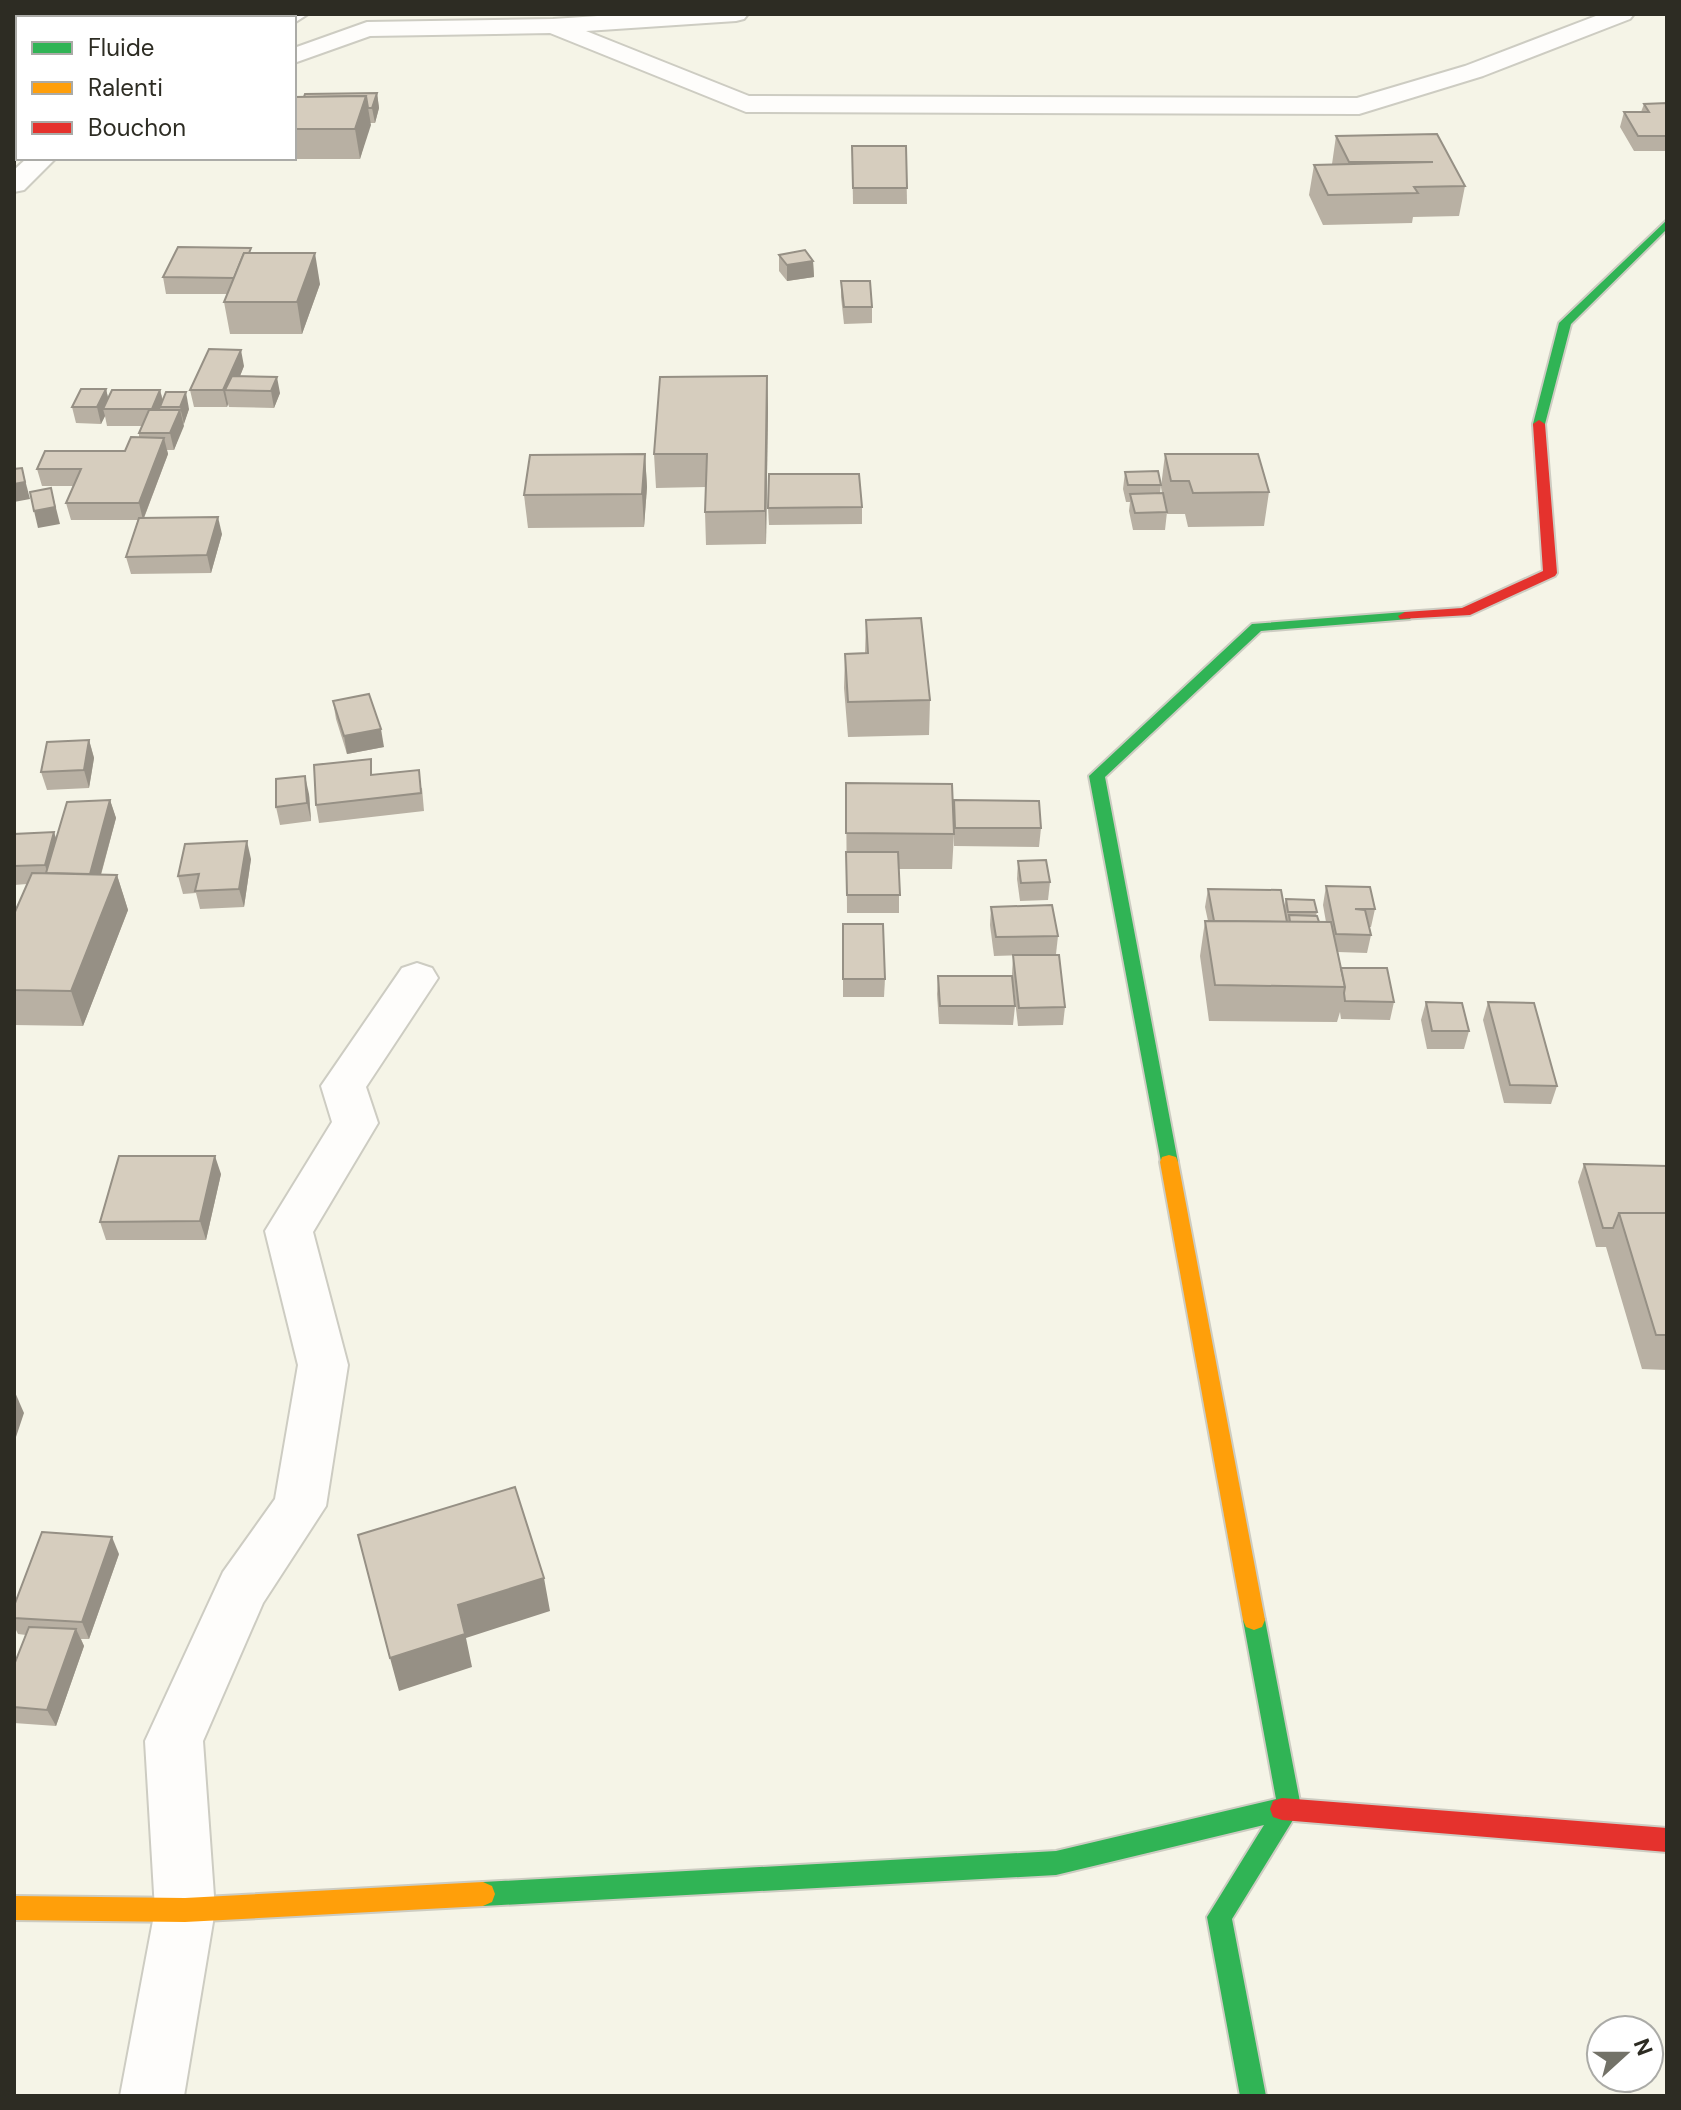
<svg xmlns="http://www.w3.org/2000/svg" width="1681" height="2110" font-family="'DM Sans',sans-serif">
	<rect width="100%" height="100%" fill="#f5f4e7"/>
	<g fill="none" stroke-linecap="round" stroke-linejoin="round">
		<g stroke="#cdccc2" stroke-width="4">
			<g id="street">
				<polygon points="278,14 308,14 294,23 294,18 275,18"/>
				<polygon points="627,14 748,14 744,19 736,21 586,31 749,96 1357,98 1465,66 1601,14 1634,14 1630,19 1483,76 1359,114 746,112 550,33 370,36 294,63 294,48 367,22 553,19"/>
				<polygon points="18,87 18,103 14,104 14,88"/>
				<polygon points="27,158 56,158 24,190 14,192 14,170"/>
				<polygon points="417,963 432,968 438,978 366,1087 378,1123 313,1232 348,1365 326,1506 263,1603 203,1741 215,1910 184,2096 120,2096 155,1910 145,1741 223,1572 275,1499 298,1365 265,1231 332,1122 321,1086 402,968"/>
			</g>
		</g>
		<g stroke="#cdccc2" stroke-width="4">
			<g id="fast">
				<polygon points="1667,220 1667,229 1571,324 1545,424 1534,427 1533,424 1559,323"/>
				<polygon points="1405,612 1412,616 1410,619 1261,631 1105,777 1178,1162 1176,1167 1162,1167 1089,776 1252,624"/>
				<polygon points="1254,1610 1262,1613 1265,1620 1301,1807 1232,1919 1266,2096 1240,2096 1207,1917 1264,1825 1056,1875 483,1906 474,1902 471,1894 474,1886 483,1882 1056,1851 1276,1799 1243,1620 1246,1613"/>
			</g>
		</g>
		<g stroke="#cdccc2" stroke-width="4">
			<g id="slow">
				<polygon points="1169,1155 1176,1157 1178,1162 1265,1620 1262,1627 1254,1630 1246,1627 1243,1620 1160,1162 1162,1157"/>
				<polygon points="483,1882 492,1886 495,1894 492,1902 483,1906 185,1922 14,1920 14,1896 185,1898"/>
			</g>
		</g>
		<g stroke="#cdccc2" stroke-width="4">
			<g id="jam">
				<polygon points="1539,420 1545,424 1557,573 1555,576 1470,615 1400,619 1398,616 1405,612 1462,608 1543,571 1533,424"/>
				<polygon points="1282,1798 1667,1828 1667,1852 1282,1820 1273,1817 1270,1809 1273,1801"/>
			</g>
		</g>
		<use href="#street" fill="#fefdfb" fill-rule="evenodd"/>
		<use href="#fast" fill="#30b455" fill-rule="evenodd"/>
		<use href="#slow" fill="#ff9f0a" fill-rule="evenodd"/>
		<use href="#jam" fill="#e5322d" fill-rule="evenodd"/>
	</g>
	<g fill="#b8b0a3">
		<polygon points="377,93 379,108 375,123 370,123 360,159 276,159 275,158 294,158 294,97"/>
		<polygon points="1667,103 1667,151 1634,151 1620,127 1624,112 1641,112 1644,104"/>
		<polygon points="1336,136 1465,186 1459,216 1413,217 1412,223 1323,225 1309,195 1314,165 1332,164"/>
		<polygon points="852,146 906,146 907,204 853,204"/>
		<polygon points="252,253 320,284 302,334 230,334 224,302 227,294 166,294 163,277"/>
		<polygon points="779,255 813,261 814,277 787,281 779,271"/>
		<polygon points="841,281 872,307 872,323 844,324 841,297"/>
		<polygon points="244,366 240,376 280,393 274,408 229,407 228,404 227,407 194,407 190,390"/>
		<polygon points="767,376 768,408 766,544 706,545 705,512 706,487 656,488 654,454"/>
		<polygon points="106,389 108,398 160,390 163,400 189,409 174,450 167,450 168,454 144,518 222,534 211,573 131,574 126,557 138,520 71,520 66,503 73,486 42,486 37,469 125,451 139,437 139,433 142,426 107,426 105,416 101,424 76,423 72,407"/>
		<polygon points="645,454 647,487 644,527 528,528 524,495"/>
		<polygon points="1165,454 1269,492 1264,526 1188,527 1185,514 1167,514 1167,512 1165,530 1133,530 1129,511 1130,502 1126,502 1123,489 1125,472 1161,485 1160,493 1162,493 1161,487"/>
		<polygon points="862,507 862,524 769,525 768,508"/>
		<polygon points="866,620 930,700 929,735 848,737 844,688 845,654 865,653"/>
		<polygon points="333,701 384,747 347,754 336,719"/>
		<polygon points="89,740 94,758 89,788 47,790 41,772"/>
		<polygon points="374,775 422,788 424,811 319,823 316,805"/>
		<polygon points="846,783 954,834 952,869 899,869 899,913 847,913"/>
		<polygon points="309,794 311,821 280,825 276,807"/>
		<polygon points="110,800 116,818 101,875 117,875 128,910 83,1026 14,1025 14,914 27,884 14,885 14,834 56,839"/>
		<polygon points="954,800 1041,828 1039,847 954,846"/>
		<polygon points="251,859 244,907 200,909 196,893 183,894 178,876"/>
		<polygon points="1018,861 1050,882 1048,900 1020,901 1017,879"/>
		<polygon points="1326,886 1375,909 1371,927 1369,927 1371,935 1367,953 1338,952 1341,968 1394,1002 1390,1020 1341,1019 1340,1012 1337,1022 1209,1021 1200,956 1205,921 1208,921 1205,907 1208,889 1284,907 1286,899 1317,912 1316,916 1319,922 1326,922 1323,905"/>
		<polygon points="991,907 1058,936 1056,954 994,956 990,925"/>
		<polygon points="843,924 885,979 884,997 843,997"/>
		<polygon points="1013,955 1065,1007 1063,1025 1018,1026 1012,974"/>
		<polygon points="938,976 1015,1006 1013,1025 939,1024 937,994"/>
		<polygon points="1426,1002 1469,1031 1464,1049 1427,1049 1421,1020"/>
		<polygon points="1488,1002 1557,1086 1551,1104 1504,1103 1483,1020"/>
		<polygon points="1584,1164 1667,1166 1667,1370 1642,1369 1606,1247 1596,1247 1578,1182"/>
		<polygon points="221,1174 206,1240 106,1240 100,1222"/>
		<polygon points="119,1554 89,1639 81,1639 84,1646 56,1726 14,1723 14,1665 26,1635 18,1634 14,1626 14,1606"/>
	</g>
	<g fill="#969085">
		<polygon points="377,93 379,108 375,123 372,108"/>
		<polygon points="366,96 371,125 360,159 355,129"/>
		<polygon points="315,253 320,284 302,334 297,302"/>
		<polygon points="813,261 814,277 787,281 787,265"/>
		<polygon points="241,350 244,366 234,391 225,390 228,404 227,407 223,390"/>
		<polygon points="767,376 768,408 766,544 765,511"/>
		<polygon points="277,377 280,393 274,408 271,391"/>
		<polygon points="106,389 110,406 103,409 105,416 101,424 97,407"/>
		<polygon points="160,390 164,407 160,407 161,414 152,409"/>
		<polygon points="186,392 189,409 184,424 180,407"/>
		<polygon points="180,410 184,426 174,450 170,433"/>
		<polygon points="164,438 168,454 143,520 139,503"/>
		<polygon points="645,454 647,487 644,527 642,494"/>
		<polygon points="22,468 30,499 14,502 14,484"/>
		<polygon points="51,488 60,524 38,528 34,511"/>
		<polygon points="218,517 222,534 211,573 207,555"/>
		<polygon points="381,729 384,747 347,754 344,736"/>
		<polygon points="89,740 94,758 89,788 84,770"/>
		<polygon points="305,776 309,794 311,821 307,803"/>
		<polygon points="110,800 116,818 96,892 90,874"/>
		<polygon points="54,832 60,850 48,875 45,865"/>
		<polygon points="247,841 251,859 244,907 239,889"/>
		<polygon points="117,875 128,910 83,1026 71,991"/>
		<polygon points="215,1156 221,1174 206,1240 200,1221"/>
		<polygon points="14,1390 24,1413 14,1443"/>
		<polygon points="112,1537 119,1554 89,1639 82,1622"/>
		<polygon points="544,1578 550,1611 466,1638 472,1667 399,1691 390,1658 458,1605"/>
		<polygon points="76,1629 84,1646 56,1726 47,1710"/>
	</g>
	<g fill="#d6cdbe" stroke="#969085" stroke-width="2">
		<polygon points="377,93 372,108 368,108 366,96 304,97 305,94"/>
		<polygon points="366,96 355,129 294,129 294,97"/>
		<polygon points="1667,103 1667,136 1638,136 1624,112 1649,112 1644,104"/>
		<polygon points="1437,134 1465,186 1414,187 1418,193 1328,195 1314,165 1433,162 1349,162 1336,136"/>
		<polygon points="852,146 906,146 907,188 853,188"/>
		<polygon points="178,247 251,248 249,253 244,253 234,278 163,277"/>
		<polygon points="805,250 813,261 787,265 779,255"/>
		<polygon points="244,253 315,253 297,302 224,302"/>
		<polygon points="841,281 870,281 872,307 844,307"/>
		<polygon points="209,349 241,350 223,390 190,390"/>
		<polygon points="232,376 277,377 271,391 225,390"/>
		<polygon points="767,376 765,511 705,512 707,454 654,454 660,377"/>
		<polygon points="81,389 106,389 97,407 72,407"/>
		<polygon points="112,390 160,390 152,409 103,409"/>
		<polygon points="166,392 186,392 180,407 160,407"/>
		<polygon points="149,410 180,410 170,433 139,433"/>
		<polygon points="131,437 164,438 139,503 66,503 81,469 37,469 45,451 125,451"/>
		<polygon points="645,454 642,494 524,495 530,455"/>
		<polygon points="1165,454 1258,454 1269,492 1193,493 1189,481 1171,481"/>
		<polygon points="22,468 25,482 14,484 14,469"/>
		<polygon points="1158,471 1161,485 1128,485 1125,472"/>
		<polygon points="769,474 859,474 862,507 768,508"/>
		<polygon points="51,488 55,507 34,511 30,492"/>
		<polygon points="1163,493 1167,512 1135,513 1130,494"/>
		<polygon points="218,517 207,555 126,557 139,518"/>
		<polygon points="921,618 930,700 848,702 845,654 868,653 866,620"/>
		<polygon points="369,694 381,729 344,736 333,701"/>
		<polygon points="89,740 84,770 41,772 47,742"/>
		<polygon points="371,759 371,775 419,770 421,793 316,805 314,765"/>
		<polygon points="305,776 307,803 276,807 276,779"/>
		<polygon points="846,783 952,784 954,834 846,833"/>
		<polygon points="110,800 90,874 46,873 67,802"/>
		<polygon points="954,800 1039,801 1041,828 955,828"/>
		<polygon points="54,832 45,865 14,866 14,834"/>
		<polygon points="247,841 239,889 195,891 199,874 178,876 185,844"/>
		<polygon points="846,852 898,852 900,895 847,895"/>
		<polygon points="1046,860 1050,882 1021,883 1018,861"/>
		<polygon points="32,873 117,875 71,991 14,990 14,914"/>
		<polygon points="1326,886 1370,887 1375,909 1355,909 1365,910 1371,935 1336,934"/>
		<polygon points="1208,889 1281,890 1287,922 1214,921"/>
		<polygon points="1286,899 1314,900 1317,912 1288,912"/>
		<polygon points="1052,905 1058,936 996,937 991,907"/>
		<polygon points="1289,915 1317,916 1319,922 1290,922"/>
		<polygon points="1205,921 1331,922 1345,987 1215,985"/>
		<polygon points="843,924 883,924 885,979 843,979"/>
		<polygon points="1013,955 1059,955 1065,1007 1019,1008"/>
		<polygon points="1341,968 1387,968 1394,1002 1345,1001 1344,993 1345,987"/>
		<polygon points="938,976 1012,976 1015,1006 940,1006"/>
		<polygon points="1426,1002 1462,1003 1469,1031 1432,1031"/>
		<polygon points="1488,1002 1534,1003 1557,1086 1510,1085"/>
		<polygon points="119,1156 215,1156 200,1221 100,1222"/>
		<polygon points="1584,1164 1667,1166 1667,1213 1619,1213 1613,1228 1603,1228"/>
		<polygon points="1619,1213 1667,1213 1667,1335 1656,1335"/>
		<polygon points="515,1487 544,1578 458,1605 465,1634 390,1658 358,1535"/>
		<polygon points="42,1532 112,1537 82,1622 14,1618 14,1606"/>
		<polygon points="29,1627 76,1629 47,1710 14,1707 14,1665"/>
		<polygon points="375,2095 443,2096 375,2096"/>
	</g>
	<rect width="1681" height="2110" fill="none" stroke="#2d2c23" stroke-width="32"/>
	<rect x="16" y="16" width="280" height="144" fill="#ffffff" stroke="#ababa7" stroke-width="2"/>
	<rect x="32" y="42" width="40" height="12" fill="#30b455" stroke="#ababa7" stroke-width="2"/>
	<text x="88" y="56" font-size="24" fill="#2d2c23">Fluide</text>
	<rect x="32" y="82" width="40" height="12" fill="#ff9f0a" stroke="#ababa7" stroke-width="2"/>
	<text x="88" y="96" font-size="24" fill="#2d2c23">Ralenti</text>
	<rect x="32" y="122" width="40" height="12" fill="#e5322d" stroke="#ababa7" stroke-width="2"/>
	<text x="88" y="136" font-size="24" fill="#2d2c23">Bouchon</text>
	<g transform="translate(1625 2054) rotate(69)"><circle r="38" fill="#ffffff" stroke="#ababa7" stroke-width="2"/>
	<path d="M0-6L14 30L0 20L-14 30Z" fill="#737268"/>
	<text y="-12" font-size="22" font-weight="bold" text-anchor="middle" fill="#2d2c23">N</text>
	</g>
</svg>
